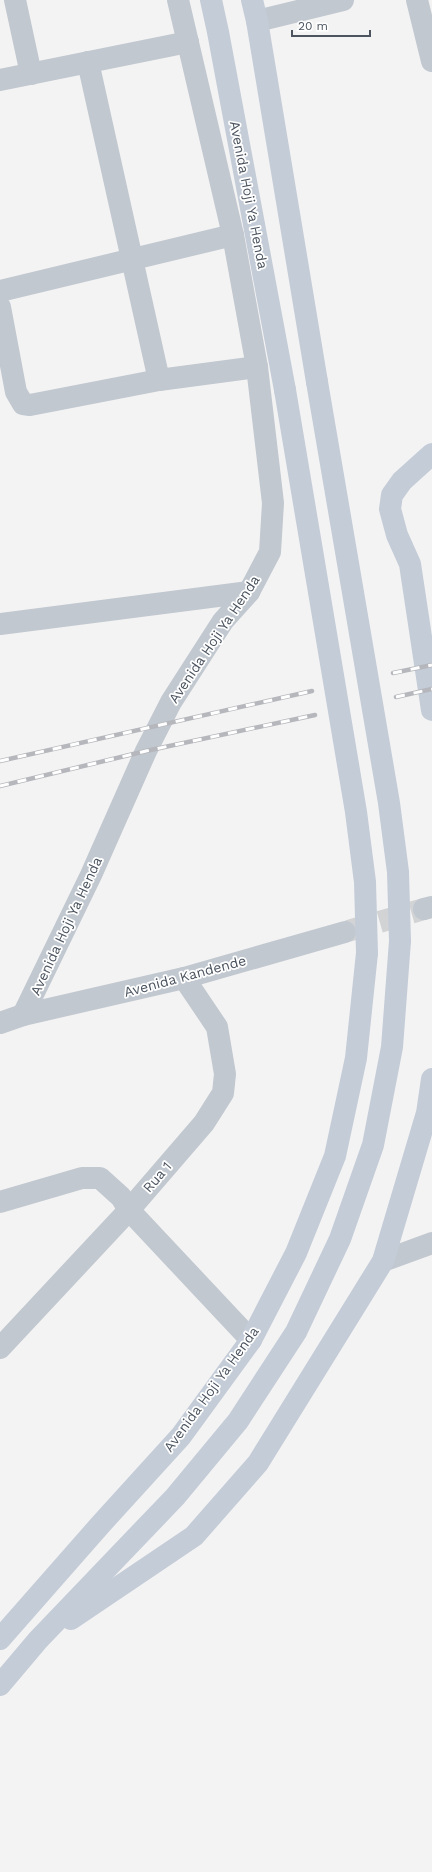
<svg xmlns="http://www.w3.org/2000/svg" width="432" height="1872" font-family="'Work Sans',sans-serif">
	<rect width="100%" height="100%" fill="#f4f3f3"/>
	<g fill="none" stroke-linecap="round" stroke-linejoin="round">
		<polyline stroke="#d2d3d5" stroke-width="22" stroke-dasharray="22 11" stroke-linecap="butt" points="348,931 424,909"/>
		<g stroke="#c1c8d0" stroke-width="22">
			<polyline points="15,0 31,74"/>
			<polyline points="417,0 432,61"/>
			<polyline points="257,21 343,0"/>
			<polyline points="88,62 159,380"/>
			<polyline points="0,80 188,42"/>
			<polyline points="0,291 233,235"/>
			<polyline points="0,307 16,392 23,404 30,405 159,380 257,367"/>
			<polyline points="0,624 249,592"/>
			<polyline points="424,909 432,907"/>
			<polyline points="23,1015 91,875 146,751 171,702 223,621 249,592 270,552 273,503 257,367 233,235 178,0"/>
			<polyline points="0,1023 23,1015 184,978 345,932"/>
			<polyline points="0,1202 82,1178 100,1178 121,1197 129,1210 251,1340"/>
			<polyline points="383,1261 432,1243"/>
			<polyline points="0,1348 129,1210 204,1123 223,1093 225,1074 217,1027 184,978"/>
		</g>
		<g stroke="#c4ccd8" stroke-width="22">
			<polyline points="211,0 218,32 285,390"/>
			<polyline points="252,0 257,21 317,382"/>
			<polyline points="432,454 402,481 392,495 390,509 397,535 410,564 432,710"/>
			<polyline points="71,1619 194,1536 258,1463 383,1261 427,1113 432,1079"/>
			<polyline points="0,1639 101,1524 181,1436 251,1340 296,1253 335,1156 356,1058 367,953"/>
			<polyline points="0,1685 38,1640 175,1497 238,1421 296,1332 340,1239 373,1145 392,1047 400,941"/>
		</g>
		<g stroke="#b5b7bc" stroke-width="4.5">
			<g id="rail">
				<polyline points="393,673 432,665"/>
				<polyline points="396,697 432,689"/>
				<polyline points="0,761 312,691"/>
				<polyline points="0,786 146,751 315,715"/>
			</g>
		</g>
		<use href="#rail" stroke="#fff" stroke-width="3" stroke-dasharray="9" stroke-linecap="butt"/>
		<g stroke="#c4ccd8" stroke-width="22">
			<polyline points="317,382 389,803 398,872 400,941"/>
			<polyline points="285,390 356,812 365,882 367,953"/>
		</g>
	</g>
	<g text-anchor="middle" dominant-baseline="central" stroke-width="3.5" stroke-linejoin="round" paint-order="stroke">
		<g font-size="14" fill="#4b545f" stroke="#fff">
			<text transform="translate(249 195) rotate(79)">Avenida Hoji Ya Henda</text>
			<text transform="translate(214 639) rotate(-56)">Avenida Hoji Ya Henda</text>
			<text transform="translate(66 926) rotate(-65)">Avenida Hoji Ya Henda</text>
			<text transform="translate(185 976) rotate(-15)">Avenida Kandende</text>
			<text transform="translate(157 1177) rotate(-49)">Rua 1</text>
			<text transform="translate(211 1389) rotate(-54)">Avenida Hoji Ya Henda</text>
		</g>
	</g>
	<path d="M292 30v6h78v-6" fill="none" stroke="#4b545f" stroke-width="2"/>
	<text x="298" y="30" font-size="12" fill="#4b545f" stroke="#ffffff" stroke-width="3" paint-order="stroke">20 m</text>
</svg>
